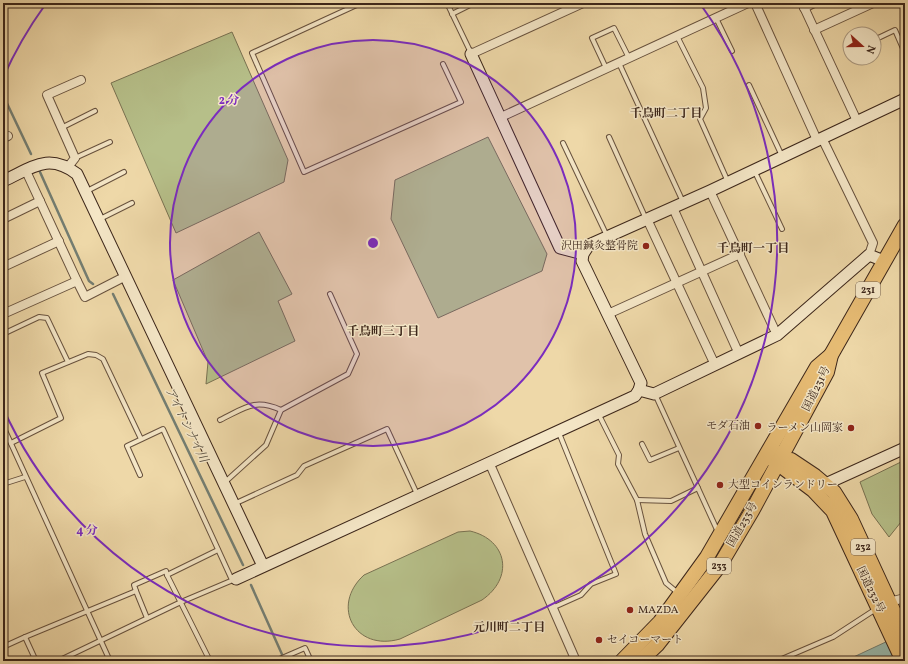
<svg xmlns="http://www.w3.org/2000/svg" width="908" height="664" font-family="Vollkorn,'Noto Serif JP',serif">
	<rect width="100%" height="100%" fill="#eed8a8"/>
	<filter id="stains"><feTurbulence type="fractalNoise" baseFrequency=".005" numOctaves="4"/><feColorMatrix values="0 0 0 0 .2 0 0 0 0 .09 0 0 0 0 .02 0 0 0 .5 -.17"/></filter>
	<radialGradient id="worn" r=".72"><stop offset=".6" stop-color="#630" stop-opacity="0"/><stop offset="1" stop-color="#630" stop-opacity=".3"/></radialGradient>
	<g fill="#b6bf89" stroke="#797252">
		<polygon points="232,32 288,160 284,182 176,233 111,83"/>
		<polygon points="488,137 547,254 542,271 438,318 391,219 395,180"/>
		<polygon points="259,232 292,294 278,301 295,341 206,384 208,362 173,280"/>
		<polygon points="905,460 905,517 889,537 872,514 860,482"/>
		<path d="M470,531C508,540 514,578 482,600L400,639C355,652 330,606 364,575L458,532Z"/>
	</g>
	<polygon fill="#99b9ac" stroke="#747e72" points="905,633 905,661 845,661"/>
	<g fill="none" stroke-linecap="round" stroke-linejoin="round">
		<g stroke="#747e72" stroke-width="2.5">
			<polyline points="3,95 31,154"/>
			<polyline points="40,172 89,281 93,284"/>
			<polyline points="113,294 243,565"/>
			<polyline points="251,585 285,661"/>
		</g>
		<g stroke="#68523e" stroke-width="6">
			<g id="lane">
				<polyline points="361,3 252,53 304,172 461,102 443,64"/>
				<polyline points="447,3 471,53"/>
				<polyline points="452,14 474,3"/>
				<polyline points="716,18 732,51"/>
				<polyline points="677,36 703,88 706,108 700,119 728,182"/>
				<polyline points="874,40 895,30 905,53"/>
				<polyline points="619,63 683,202"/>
				<polyline points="606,68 592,38 614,28 629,58"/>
				<polyline points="749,85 782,156"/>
				<polyline points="61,128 95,111"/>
				<polyline points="609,137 646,219"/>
				<polyline points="563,143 607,236"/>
				<polyline points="75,158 110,142"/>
				<polyline points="754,170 782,229"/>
				<polyline points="87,191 124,172"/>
				<polyline points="100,219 132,203"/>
				<polyline points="3,334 39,317 47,318 68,362"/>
				<polyline points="655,394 718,532"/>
				<polyline points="598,413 619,455 618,464 637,500 645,534 666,583 678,593"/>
				<path d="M220,420C245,408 254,398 281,410"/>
				<polyline points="3,426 110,661"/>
				<polyline points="11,443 61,418 42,373 88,354 96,355 103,359 141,439"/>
				<polyline points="642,444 650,460 679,448"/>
				<polyline points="140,475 127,446 163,429 232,580"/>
				<polyline points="224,483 266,445 281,410 348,374 357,354 330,294"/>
				<polyline points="3,484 25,477"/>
				<polyline points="637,500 671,501 698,488"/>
				<polyline points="234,504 297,475 304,466 387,429 417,494"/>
				<polyline points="136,591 134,585 166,571 167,575"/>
				<polyline points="552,608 581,595 591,584 616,574 559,433"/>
				<polyline points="3,647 25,637"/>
				<polyline points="36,661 25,637 136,591 147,618"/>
				<polyline points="58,661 181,602 233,580"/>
				<polyline points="210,661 167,575 218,550"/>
				<polyline points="275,661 305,648 311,661"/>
				<polyline points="777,661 833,637 876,609"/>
			</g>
		</g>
		<g stroke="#68523e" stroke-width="10">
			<g id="street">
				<polyline points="755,3 817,140"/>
				<polyline points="802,3 857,121"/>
				<polyline points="804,8 814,3"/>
				<polyline points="814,30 873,3"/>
				<polyline points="471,54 583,3"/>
				<polyline points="499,118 748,3"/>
				<polyline points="3,138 8,136"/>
				<polyline points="822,138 873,243 869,255"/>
				<polyline points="68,167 75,158 47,95 81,80"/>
				<polyline points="26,171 77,281"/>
				<polyline points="710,191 777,335"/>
				<polyline points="673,208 739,354"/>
				<polyline points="3,219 40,201"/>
				<polyline points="647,219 715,365"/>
				<polyline points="3,267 59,241"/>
				<polyline points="3,314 77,281 85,297 126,276"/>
				<polyline points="608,314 740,254"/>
				<polyline points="489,462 576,661"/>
				<polyline points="889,602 905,598"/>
			</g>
		</g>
		<g stroke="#3c261a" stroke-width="13">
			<g id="secondary">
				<polyline points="471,54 560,248 583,254"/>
				<path d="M3,181C32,168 48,152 77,174L263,566"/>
				<polyline points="639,390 654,394 777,335 869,255 884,261"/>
				<polyline points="819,487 905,448"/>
				<polyline points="236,579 635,396 639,390 641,383 582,261 583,254 589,245 710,191 905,99"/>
			</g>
		</g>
		<g stroke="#3c261a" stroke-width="16">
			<g id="highway">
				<polyline points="779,453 779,459 785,469 813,490 833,511 903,661"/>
				<polyline points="773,460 791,460 815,476 834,492 851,519 905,636"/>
				<polyline points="622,661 660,622 707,557 817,367 831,355"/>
				<polyline points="640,661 657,645 720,565 752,511 827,372 831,355 905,225"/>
			</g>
		</g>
		<use href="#lane" stroke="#f4e6c6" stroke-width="4"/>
		<use href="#street" stroke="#f4e6c6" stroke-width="8"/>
		<use href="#secondary" stroke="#f4e6c6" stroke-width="11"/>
		<use href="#highway" stroke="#e7bc74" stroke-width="14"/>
	</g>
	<circle cx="373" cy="243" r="203" fill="#7b2cbf" fill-opacity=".12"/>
	<g fill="none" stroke="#7b2cbf" stroke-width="2">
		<circle cx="373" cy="243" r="203"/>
		<path d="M3 78A405 405 0 0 1 45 5M701 5A405 405 0 1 1 3 408"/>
	</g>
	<g fill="#8f2418" stroke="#f4e6c6" stroke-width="1.5">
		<circle cx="646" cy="246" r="4"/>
		<circle cx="758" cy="426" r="4"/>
		<circle cx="851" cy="428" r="4"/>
		<circle cx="720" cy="485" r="4"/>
		<circle cx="630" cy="610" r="4"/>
		<circle cx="599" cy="640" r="4"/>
	</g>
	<g text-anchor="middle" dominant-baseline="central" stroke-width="3" stroke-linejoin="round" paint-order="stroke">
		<g fill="#f4e6c6" stroke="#73604e" stroke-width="1">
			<rect x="856" y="282" width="24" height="16" rx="3"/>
			<rect x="851" y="539" width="24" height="16" rx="3"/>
			<rect x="707" y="558" width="24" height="16" rx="3"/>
		</g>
		<g font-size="10" font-weight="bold" fill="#3c261a">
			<text x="868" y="290">231</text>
			<text x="863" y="547">232</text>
			<text x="719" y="566">233</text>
		</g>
		<g font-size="11" fill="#3c261a" stroke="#f4e6c6" text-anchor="end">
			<text x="638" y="246">沢田鍼灸整骨院</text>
			<text x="750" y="426">モダ石油</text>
			<text x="843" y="428">ラーメン山岡家</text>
			<text x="728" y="485" text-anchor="start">大型コインランドリー</text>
			<text x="638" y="610" text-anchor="start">MAZDA</text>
			<text x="607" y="640" text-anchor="start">セイコーマート</text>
		</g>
		<g font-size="11" fill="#3c261a" stroke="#f4e6c6">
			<text transform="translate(817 389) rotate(-64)">国道231号</text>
			<text transform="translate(743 525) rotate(-60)">国道233号</text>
			<text transform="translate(870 590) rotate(64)">国道232号</text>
		</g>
		<g font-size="12" font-weight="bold" fill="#3c261a" stroke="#f4e6c6">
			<text x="666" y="114">千鳥町二丁目</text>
			<text x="753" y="249">千鳥町一丁目</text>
			<text x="383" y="332">千鳥町三丁目</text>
			<text x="509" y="628">元川町二丁目</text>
		</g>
		<g font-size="12" font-style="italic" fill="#534b3e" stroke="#f4e6c6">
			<text transform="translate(186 425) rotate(64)">アイトシナイ川</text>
		</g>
	</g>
	<circle cx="373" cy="243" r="6" fill="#7b2cbf" stroke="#f4e6c6" stroke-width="2"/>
	<g font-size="12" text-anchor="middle" font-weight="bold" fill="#7b2cbf" stroke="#f4e6c6" stroke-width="3" stroke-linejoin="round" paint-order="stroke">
		<text x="229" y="104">2 分</text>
		<text x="87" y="534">4 分</text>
	</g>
	<rect width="908" height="664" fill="none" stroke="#eed8a8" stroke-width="16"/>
	<rect x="4" y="4" width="900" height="656" fill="none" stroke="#3c261a" stroke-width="2"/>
	<rect x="8" y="8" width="892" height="648" fill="none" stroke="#3c261a"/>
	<g transform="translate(862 46) rotate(111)"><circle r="19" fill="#f4e6c6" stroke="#aa9981"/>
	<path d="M0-3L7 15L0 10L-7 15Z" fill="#8f2418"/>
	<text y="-6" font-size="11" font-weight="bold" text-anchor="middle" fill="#3c261a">N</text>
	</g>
	<rect width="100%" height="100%" filter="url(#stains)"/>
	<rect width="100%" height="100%" fill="url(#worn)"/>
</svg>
